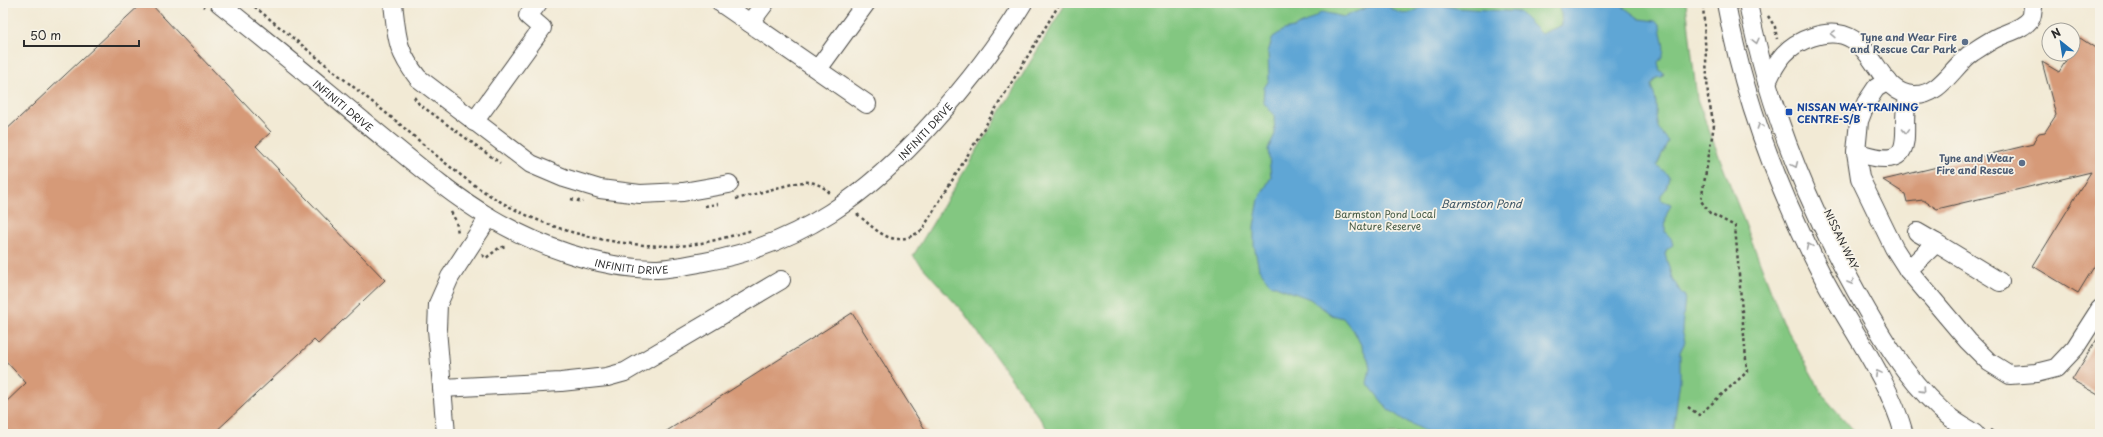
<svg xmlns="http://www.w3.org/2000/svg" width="2103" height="437" font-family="'Playpen Sans',sans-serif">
	<rect width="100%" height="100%" fill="#f7f3e8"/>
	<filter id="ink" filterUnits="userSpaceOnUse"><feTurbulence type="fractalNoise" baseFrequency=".025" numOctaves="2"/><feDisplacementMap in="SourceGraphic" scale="8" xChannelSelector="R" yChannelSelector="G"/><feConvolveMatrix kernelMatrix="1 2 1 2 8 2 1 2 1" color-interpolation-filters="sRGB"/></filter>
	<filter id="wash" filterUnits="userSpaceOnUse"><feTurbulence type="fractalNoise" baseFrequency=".012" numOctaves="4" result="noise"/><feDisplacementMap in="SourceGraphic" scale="16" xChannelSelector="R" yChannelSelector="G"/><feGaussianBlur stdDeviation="0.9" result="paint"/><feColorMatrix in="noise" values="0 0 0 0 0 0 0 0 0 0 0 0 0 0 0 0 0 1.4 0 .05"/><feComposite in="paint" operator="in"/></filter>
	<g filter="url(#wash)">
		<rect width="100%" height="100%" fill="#f2ead5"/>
		<polygon fill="#83c781" stroke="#577956" points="1066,3 1686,3 1697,99 1783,322 1824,397 1857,434 1051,434 964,313 913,256"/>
		<path fill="#5ea6d5" stroke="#446880" d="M1432,3L1456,8L1519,12L1541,34L1562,25L1560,3H1618L1640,19L1655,21L1660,25C1661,39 1669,51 1658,62L1660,71L1664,73L1662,77L1656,78L1651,85C1652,91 1656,97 1656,103C1657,122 1654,126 1668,141L1657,165L1669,176L1666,189L1661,195V200L1671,204L1666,216L1665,232L1671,238L1673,245L1667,249L1665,254L1672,278L1682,294L1685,296L1682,330L1685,342L1680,352V380L1673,434H1431L1402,419L1388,409L1367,383L1370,369L1368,359L1355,333L1343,318L1332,315L1310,299L1270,284L1259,269L1254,245V226L1259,199L1271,177L1268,149L1275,134L1274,115L1263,102L1264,88L1269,80L1268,52L1273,37L1284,30L1293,28L1305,23L1322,12L1344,17L1368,7L1385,4C1409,22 1409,11 1432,3Z"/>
		<g id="blocks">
			<g fill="#d69a78">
				<polygon points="142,3 150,3 271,132 256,146 385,280 318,344 314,340 213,434 3,434 3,405 26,383 3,358 3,133"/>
				<polygon points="2080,38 2100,51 2100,257 2078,293 2033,266 2091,172 1937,209 1923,200 1907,202 1905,194 1883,180 2033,144 2036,137 2039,133 2045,132 2056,115 2042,62 2059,72 2070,54 2073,54 2073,49"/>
				<polygon points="852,313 928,434 662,434"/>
				<polygon points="2100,334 2100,396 2072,380"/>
			</g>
		</g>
	</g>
	<g filter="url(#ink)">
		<use href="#blocks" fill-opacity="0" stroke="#494844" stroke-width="1"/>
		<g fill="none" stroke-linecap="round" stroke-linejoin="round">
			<g stroke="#494844" stroke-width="20">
				<g id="minor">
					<path id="s1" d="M219,3C275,47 330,94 385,139C418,166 452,195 489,217C538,246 597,268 654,269C670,269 688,265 704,262C800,245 869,194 933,122C967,85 997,46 1023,3"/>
					<path d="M393,3C397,37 396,50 418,78L531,164L564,178L600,189L640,194L683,192L729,184"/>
					<polyline points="721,3 867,104"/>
					<path d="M1726,3C1743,96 1778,189 1821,273C1848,326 1888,376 1904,434"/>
					<path d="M1748,3C1767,105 1806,201 1856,291C1880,334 1904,376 1940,409C1950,419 1963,426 1975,434"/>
					<polyline points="750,23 765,3"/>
					<polyline points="818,69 866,3"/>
					<polyline points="1888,81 1876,88 1866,103 1859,121 1856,152 1860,178 1894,248 1908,270 1968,341 1989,362 2010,375 2036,373 2056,368 2075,348 2100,309"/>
					<path d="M1767,82C1777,60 1787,45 1812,37C1876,16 1871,95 1914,95C1941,96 1954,64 1973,52C1982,46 1991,40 2000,36C2009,32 2025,28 2031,18C2033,14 2032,7 2034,3"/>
					<polyline points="474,122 542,28 528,16 538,3"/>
					<path d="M1856,152C1933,179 1890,112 1913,95"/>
					<polyline points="1917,232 1936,243"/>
					<polyline points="1908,270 1936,243 2000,282"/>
					<polyline points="442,388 561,382 607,377 625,372 781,280"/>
					<polyline points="446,434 437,329 438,304 450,277 489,217"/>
				</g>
			</g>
			<g stroke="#494844" stroke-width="2.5" stroke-dasharray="3 3" stroke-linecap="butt">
				<polyline points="198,3 204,7"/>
				<path d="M250,3C298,42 347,82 396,121C428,148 460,178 496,199C549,231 610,246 672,246C699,246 727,237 753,230"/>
				<polyline points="1768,16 1775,27 1777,39"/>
				<polyline points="414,97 419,104 500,163"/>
				<polyline points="571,199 583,202"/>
				<path d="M736,199C750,196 799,180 809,182C818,183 825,188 831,194"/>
				<polyline points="705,206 718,204"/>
				<polyline points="451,212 456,221 458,233"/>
				<path d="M857,214C880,233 893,250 922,230L1060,3"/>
				<polyline points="482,255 486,258 499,248 507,246"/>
				<polyline points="1688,407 1699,415 1747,372 1735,226 1710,213 1701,201 1714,125 1708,97 1703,3"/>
				<polyline points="1990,430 1997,434"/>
			</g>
			<use href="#minor" stroke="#fff" stroke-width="18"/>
		</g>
		<defs><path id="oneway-chevron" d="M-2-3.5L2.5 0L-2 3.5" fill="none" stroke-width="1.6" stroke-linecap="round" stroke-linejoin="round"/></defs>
		<g stroke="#a0a0a0">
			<use href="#oneway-chevron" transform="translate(1833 34) rotate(-179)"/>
			<use href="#oneway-chevron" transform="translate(1756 41) rotate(76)"/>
			<use href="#oneway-chevron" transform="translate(1760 126) rotate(-109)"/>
			<use href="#oneway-chevron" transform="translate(1906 131) rotate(88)"/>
			<use href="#oneway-chevron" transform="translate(1795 165) rotate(66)"/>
			<use href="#oneway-chevron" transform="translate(1809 246) rotate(-114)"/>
			<use href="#oneway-chevron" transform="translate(1851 282) rotate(61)"/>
			<use href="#oneway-chevron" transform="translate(1878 373) rotate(-118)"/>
			<use href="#oneway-chevron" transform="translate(1923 390) rotate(48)"/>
		</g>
	</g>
	<g fill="#5c6f8a" stroke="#f7f3e8" stroke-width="1.5">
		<circle cx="1965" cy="42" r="4"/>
		<circle cx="2022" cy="163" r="4"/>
	</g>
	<rect fill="#1a4fb4" stroke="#f7f3e8" stroke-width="1.5" x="1785" y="108" width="8" height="8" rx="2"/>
	<g text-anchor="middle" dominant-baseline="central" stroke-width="3.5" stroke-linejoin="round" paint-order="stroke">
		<g font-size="10" font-weight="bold" fill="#4e5e75" stroke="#f7f3e8" text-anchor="end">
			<text x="1957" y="36">Tyne and Wear Fire<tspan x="1957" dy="12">and Rescue Car Park</tspan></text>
			<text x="2014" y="157">Tyne and Wear<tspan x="2014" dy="12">Fire and Rescue</tspan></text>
		</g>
		<g font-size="10" fill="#2b2b2b" stroke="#f7f3e8">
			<text stroke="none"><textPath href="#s1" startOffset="161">INFINITI DRIVE</textPath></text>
			<text stroke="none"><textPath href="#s1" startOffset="832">INFINITI DRIVE</textPath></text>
			<text transform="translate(1842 239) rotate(64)">NISSAN WAY</text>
			<text stroke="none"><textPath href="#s1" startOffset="497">INFINITI DRIVE</textPath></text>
		</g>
		<g font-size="10" font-weight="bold" fill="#164399" stroke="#f7f3e8" text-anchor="start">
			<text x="1797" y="106">NISSAN WAY-TRAINING<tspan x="1797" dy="12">CENTRE-S/B</tspan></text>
		</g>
		<g font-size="10" fill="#455a45" stroke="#f7f3e8">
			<text x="1385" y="213">Barmston Pond Local<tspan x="1385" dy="12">Nature Reserve</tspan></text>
		</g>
		<g font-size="11" font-style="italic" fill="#3d5666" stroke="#f7f3e8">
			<text x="1481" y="203">Barmston Pond</text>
		</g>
	</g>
	<rect width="2103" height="437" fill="none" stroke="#f7f3e8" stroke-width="16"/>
	<g transform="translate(2061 42) rotate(330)"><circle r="19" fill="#f7f3e8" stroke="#a5a39c"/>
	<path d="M0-3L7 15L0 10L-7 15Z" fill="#1f6fb2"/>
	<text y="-6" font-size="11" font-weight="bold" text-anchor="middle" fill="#2b2b2b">N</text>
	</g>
	<path d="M24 40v6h115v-6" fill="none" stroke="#2b2b2b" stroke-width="2"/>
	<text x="30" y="40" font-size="12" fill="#2b2b2b" stroke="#f7f3e8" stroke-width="3" paint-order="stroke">50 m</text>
</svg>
